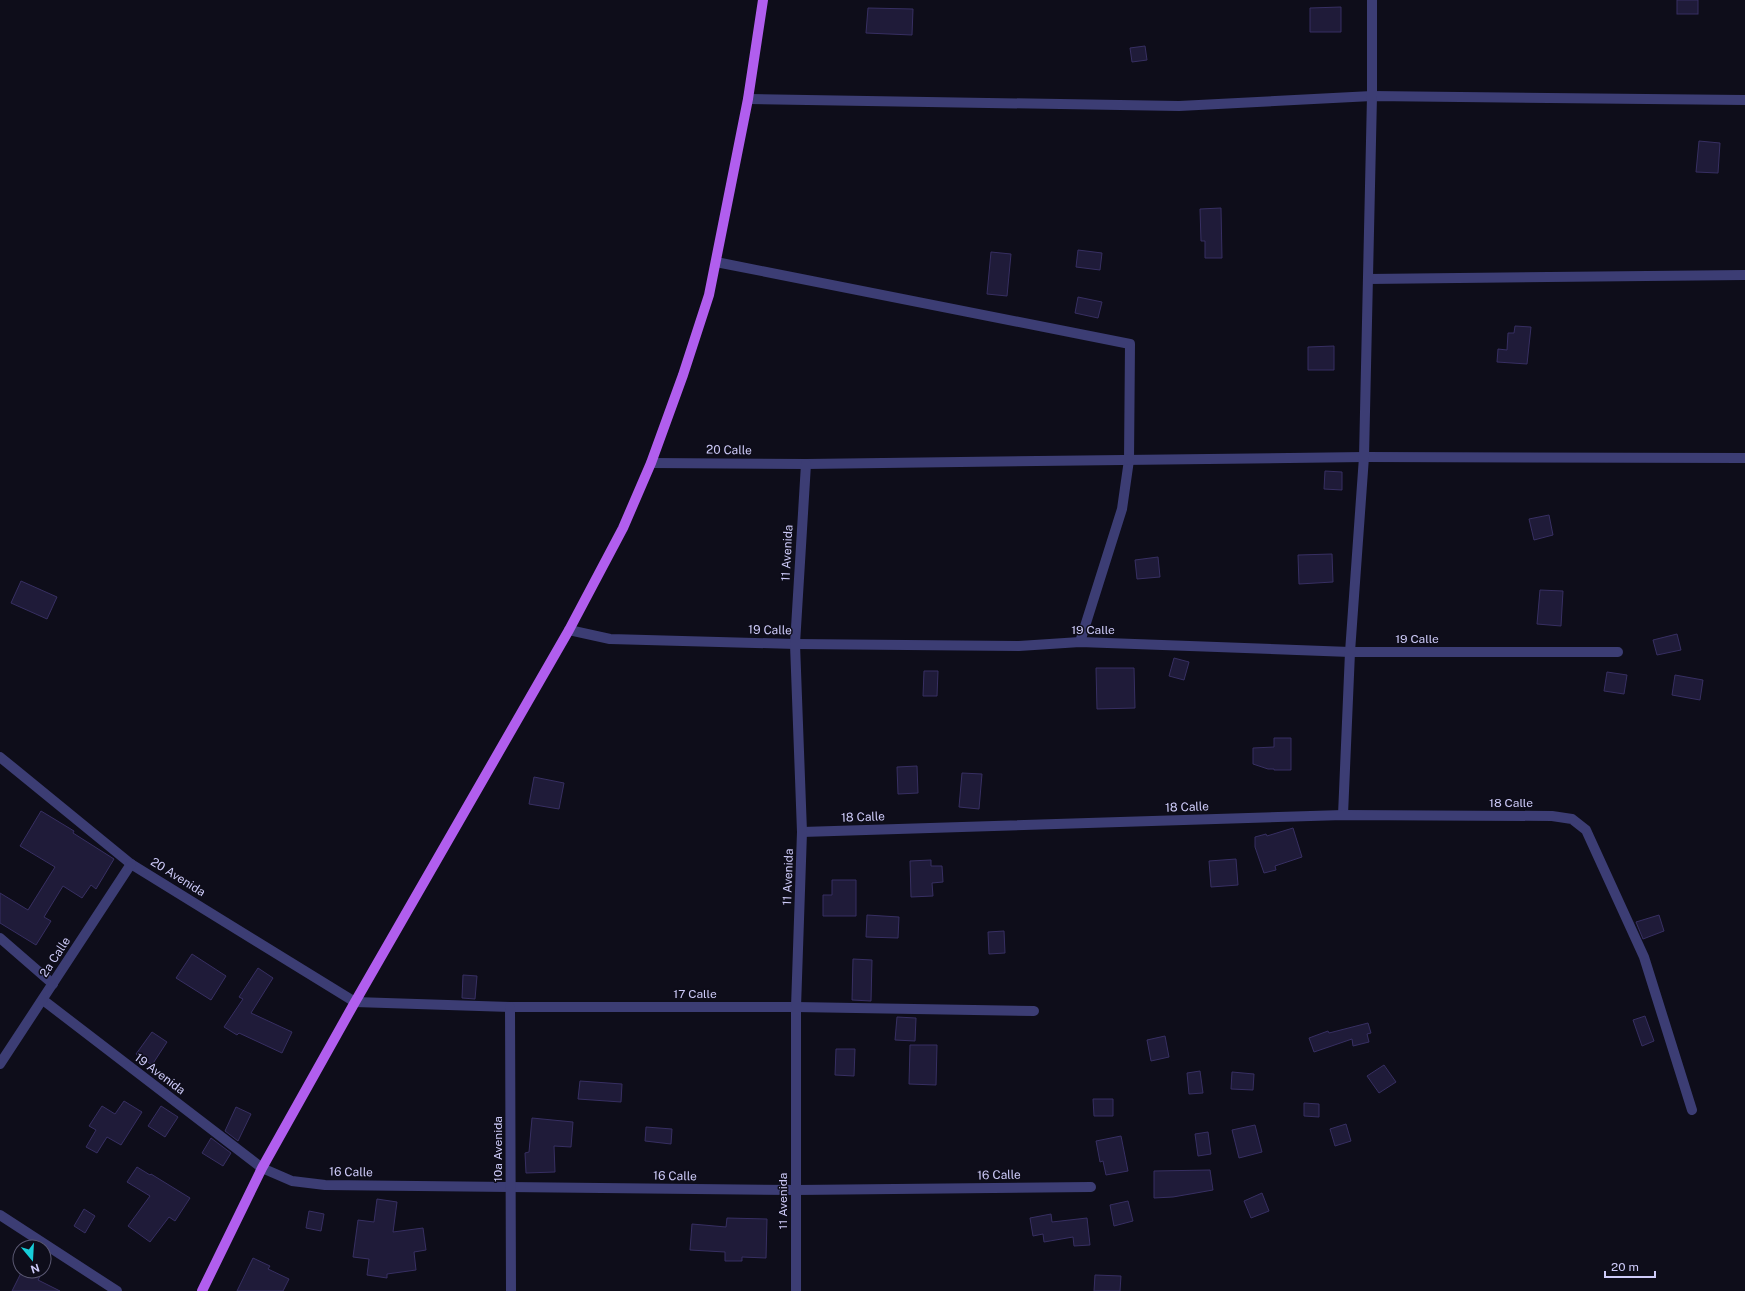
<svg xmlns="http://www.w3.org/2000/svg" width="1745" height="1291" font-family="'Public Sans',sans-serif">
	<rect width="100%" height="100%" fill="#0e0d1a"/>
	<g fill="#1f1b39" stroke="#372f62">
		<rect x="1677" y="0" width="21" height="14"/>
		<polygon points="1341,7 1341,32 1310,32 1310,8"/>
		<polygon points="868,8 913,9 912,35 866,33"/>
		<polygon points="1145,46 1147,60 1132,62 1130,48"/>
		<polygon points="1699,141 1720,143 1718,173 1696,172"/>
		<polygon points="1221,208 1222,258 1205,258 1205,241 1201,241 1200,209"/>
		<polygon points="1078,250 1102,253 1100,270 1076,267"/>
		<polygon points="991,252 1011,254 1007,296 987,294"/>
		<polygon points="1078,297 1102,302 1098,318 1075,313"/>
		<polygon points="1515,326 1531,327 1527,364 1497,362 1498,349 1507,350 1508,333 1514,333"/>
		<polygon points="1334,346 1334,370 1308,370 1308,347"/>
		<polygon points="1325,471 1342,472 1342,490 1324,489"/>
		<polygon points="1549,515 1553,535 1534,540 1529,519"/>
		<polygon points="1332,554 1333,582 1299,584 1298,555"/>
		<polygon points="1158,557 1160,577 1137,579 1135,560"/>
		<polygon points="21,581 57,597 47,619 11,603"/>
		<polygon points="1540,590 1563,591 1561,626 1537,624"/>
		<polygon points="1677,634 1681,650 1657,655 1653,640"/>
		<polygon points="1174,658 1189,662 1184,680 1169,676"/>
		<polygon points="1096,668 1134,668 1135,708 1097,709"/>
		<polygon points="924,671 938,671 937,696 923,696"/>
		<polygon points="1607,672 1627,675 1624,694 1604,691"/>
		<polygon points="1675,675 1703,680 1700,700 1672,695"/>
		<polygon points="1274,738 1291,738 1291,770 1274,770 1274,769 1268,769 1253,764 1253,748 1274,747"/>
		<polygon points="917,766 918,793 898,794 897,767"/>
		<polygon points="962,773 982,774 979,809 959,807"/>
		<polygon points="534,777 564,783 559,809 529,804"/>
		<polygon points="41,811 74,831 73,833 114,859 96,889 91,885 82,898 63,886 44,917 51,921 36,945 0,923 0,893 28,910 55,867 20,846"/>
		<polygon points="1293,828 1302,857 1275,866 1276,870 1264,873 1255,847 1255,837 1266,834 1267,836"/>
		<polygon points="1236,859 1238,885 1211,887 1209,861"/>
		<polygon points="931,860 931,866 942,866 943,882 932,883 933,896 911,897 910,861"/>
		<polygon points="832,880 856,880 856,916 823,916 823,895 832,895"/>
		<polygon points="867,915 899,917 898,938 866,937"/>
		<polygon points="1659,915 1664,931 1643,939 1636,922"/>
		<polygon points="1004,931 1005,953 989,954 988,932"/>
		<polygon points="192,954 226,976 211,1000 176,978"/>
		<polygon points="853,959 872,960 871,1001 852,1000"/>
		<polygon points="258,968 273,978 251,1013 292,1032 282,1053 239,1033 237,1035 224,1027 243,999 239,997"/>
		<polygon points="463,975 477,976 475,999 462,998"/>
		<polygon points="1645,1016 1654,1041 1642,1046 1633,1020"/>
		<polygon points="897,1017 916,1018 915,1041 895,1040"/>
		<polygon points="1368,1023 1371,1033 1367,1034 1369,1042 1353,1046 1352,1039 1314,1052 1309,1038 1328,1031 1329,1033"/>
		<polygon points="152,1032 167,1042 152,1065 136,1054"/>
		<polygon points="1165,1036 1169,1057 1151,1061 1147,1040"/>
		<polygon points="910,1045 937,1045 936,1085 909,1084"/>
		<polygon points="836,1049 855,1049 854,1076 835,1075"/>
		<polygon points="1384,1065 1396,1082 1379,1093 1367,1076"/>
		<polygon points="1200,1071 1203,1093 1189,1094 1187,1073"/>
		<polygon points="1232,1072 1254,1074 1253,1090 1231,1089"/>
		<polygon points="580,1081 622,1084 621,1102 578,1099"/>
		<polygon points="1093,1099 1113,1099 1113,1116 1094,1116"/>
		<polygon points="124,1101 142,1112 121,1145 107,1137 97,1153 86,1147 96,1130 89,1126 102,1106 115,1114"/>
		<polygon points="1304,1103 1319,1104 1319,1117 1304,1116"/>
		<polygon points="161,1106 178,1117 165,1137 148,1126"/>
		<polygon points="236,1107 251,1114 238,1141 225,1131"/>
		<polygon points="532,1118 573,1122 571,1147 554,1146 555,1172 526,1173 525,1153 529,1152"/>
		<polygon points="1346,1124 1351,1141 1335,1146 1330,1129"/>
		<polygon points="1255,1125 1262,1152 1239,1158 1232,1130"/>
		<polygon points="646,1127 672,1129 671,1144 645,1141"/>
		<polygon points="1208,1132 1211,1154 1198,1156 1195,1134"/>
		<polygon points="1121,1136 1128,1171 1106,1175 1103,1161 1100,1162 1096,1141"/>
		<polygon points="211,1138 231,1153 223,1166 202,1153"/>
		<polygon points="137,1167 150,1175 151,1174 190,1198 175,1221 169,1217 150,1242 128,1226 150,1196 127,1182"/>
		<polygon points="1210,1170 1213,1190 1173,1197 1154,1198 1154,1171"/>
		<polygon points="1262,1193 1269,1211 1251,1218 1244,1201"/>
		<polygon points="377,1199 397,1202 393,1232 423,1228 426,1250 414,1252 416,1270 387,1274 387,1278 367,1275 369,1259 353,1257 358,1220 374,1222"/>
		<polygon points="1128,1201 1133,1221 1114,1226 1110,1205"/>
		<polygon points="84,1209 95,1216 85,1233 74,1226"/>
		<polygon points="309,1211 324,1214 321,1231 306,1228"/>
		<polygon points="1051,1214 1052,1222 1087,1218 1090,1245 1074,1246 1073,1237 1044,1242 1043,1234 1033,1236 1030,1218"/>
		<polygon points="727,1218 767,1219 766,1258 742,1257 742,1261 725,1261 725,1252 690,1250 692,1224 726,1227"/>
		<polygon points="253,1258 270,1266 268,1269 289,1279 283,1291 237,1291"/>
		<polygon points="22,1271 43,1271 38,1280 60,1291 12,1291"/>
		<polygon points="1095,1275 1121,1276 1120,1291 1094,1291"/>
	</g>
	<g fill="none" stroke-linecap="round" stroke-linejoin="round">
		<g stroke="#3c3d74" stroke-width="10">
			<polyline points="748,99 1179,106 1372,96 1745,100"/>
			<polyline points="716,262 1130,344 1129,460 1122,509 1080,642"/>
			<polyline points="1368,279 1745,275"/>
			<polyline points="651,463 806,464 1364,457 1745,458"/>
			<polyline points="569,630 610,639 795,644 1019,646 1080,642 1350,652 1618,652"/>
			<polyline points="0,757 131,864 355,1002 510,1007 796,1007 1034,1011"/>
			<polyline points="1343,815 1350,652 1364,457 1372,96 1372,0"/>
			<polyline points="802,832 1343,815 1552,816 1572,819 1586,830 1644,957 1692,1110"/>
			<polyline points="0,938 53,984"/>
			<polyline points="43,1000 262,1168 292,1181 325,1185 796,1190 1091,1187"/>
			<polyline points="510,1007 511,1291"/>
			<polyline points="0,1064 131,864"/>
			<polyline points="0,1215 117,1291"/>
			<polyline points="796,1291 796,1007 802,832 795,644 806,464"/>
		</g>
		<polyline stroke="#b15eee" stroke-width="10" points="202,1291 262,1168 355,1002 569,630 623,528 651,463 683,375 709,295 748,99 763,0"/>
	</g>
	<g text-anchor="middle" dominant-baseline="central" stroke-width="3" stroke-linejoin="round" paint-order="stroke">
		<g font-size="12" fill="#cecbf9" stroke="#0e0d1a">
			<text transform="translate(729 450) rotate(1)">20 Calle</text>
			<text transform="translate(787 553) rotate(-87)">11 Avenida</text>
			<text transform="translate(770 630) rotate(1)">19 Calle</text>
			<text x="1093" y="630">19 Calle</text>
			<text x="1417" y="639">19 Calle</text>
			<text x="1511" y="803">18 Calle</text>
			<text transform="translate(1187 807) rotate(-2)">18 Calle</text>
			<text transform="translate(863 817) rotate(-2)">18 Calle</text>
			<text transform="translate(178 877) rotate(32)">20 Avenida</text>
			<text transform="translate(788 877) rotate(-88)">11 Avenida</text>
			<text transform="translate(55 957) rotate(-57)">2a Calle</text>
			<text x="695" y="994">17 Calle</text>
			<text transform="translate(160 1074) rotate(37)">19 Avenida</text>
			<text transform="translate(498 1149) rotate(-90)">10a Avenida</text>
			<text transform="translate(351 1172) rotate(1)">16 Calle</text>
			<text transform="translate(999 1175) rotate(-1)">16 Calle</text>
			<text transform="translate(675 1176) rotate(1)">16 Calle</text>
			<text transform="translate(783 1201) rotate(-90)">11 Avenida</text>
		</g>
	</g>
	<g transform="translate(32 1259) rotate(162)"><circle r="19" fill="#0e0d1a" stroke="#5b5973"/>
	<path d="M0-3L7 15L0 10L-7 15Z" fill="#17ced9"/>
	<text y="-6" font-size="11" font-weight="bold" text-anchor="middle" fill="#cecbf9">N</text>
	</g>
	<path d="M1605 1271v6h50v-6" fill="none" stroke="#cecbf9" stroke-width="2"/>
	<text x="1611" y="1271" font-size="12" fill="#cecbf9" stroke="#0e0d1a" stroke-width="3" paint-order="stroke">20 m</text>
</svg>
